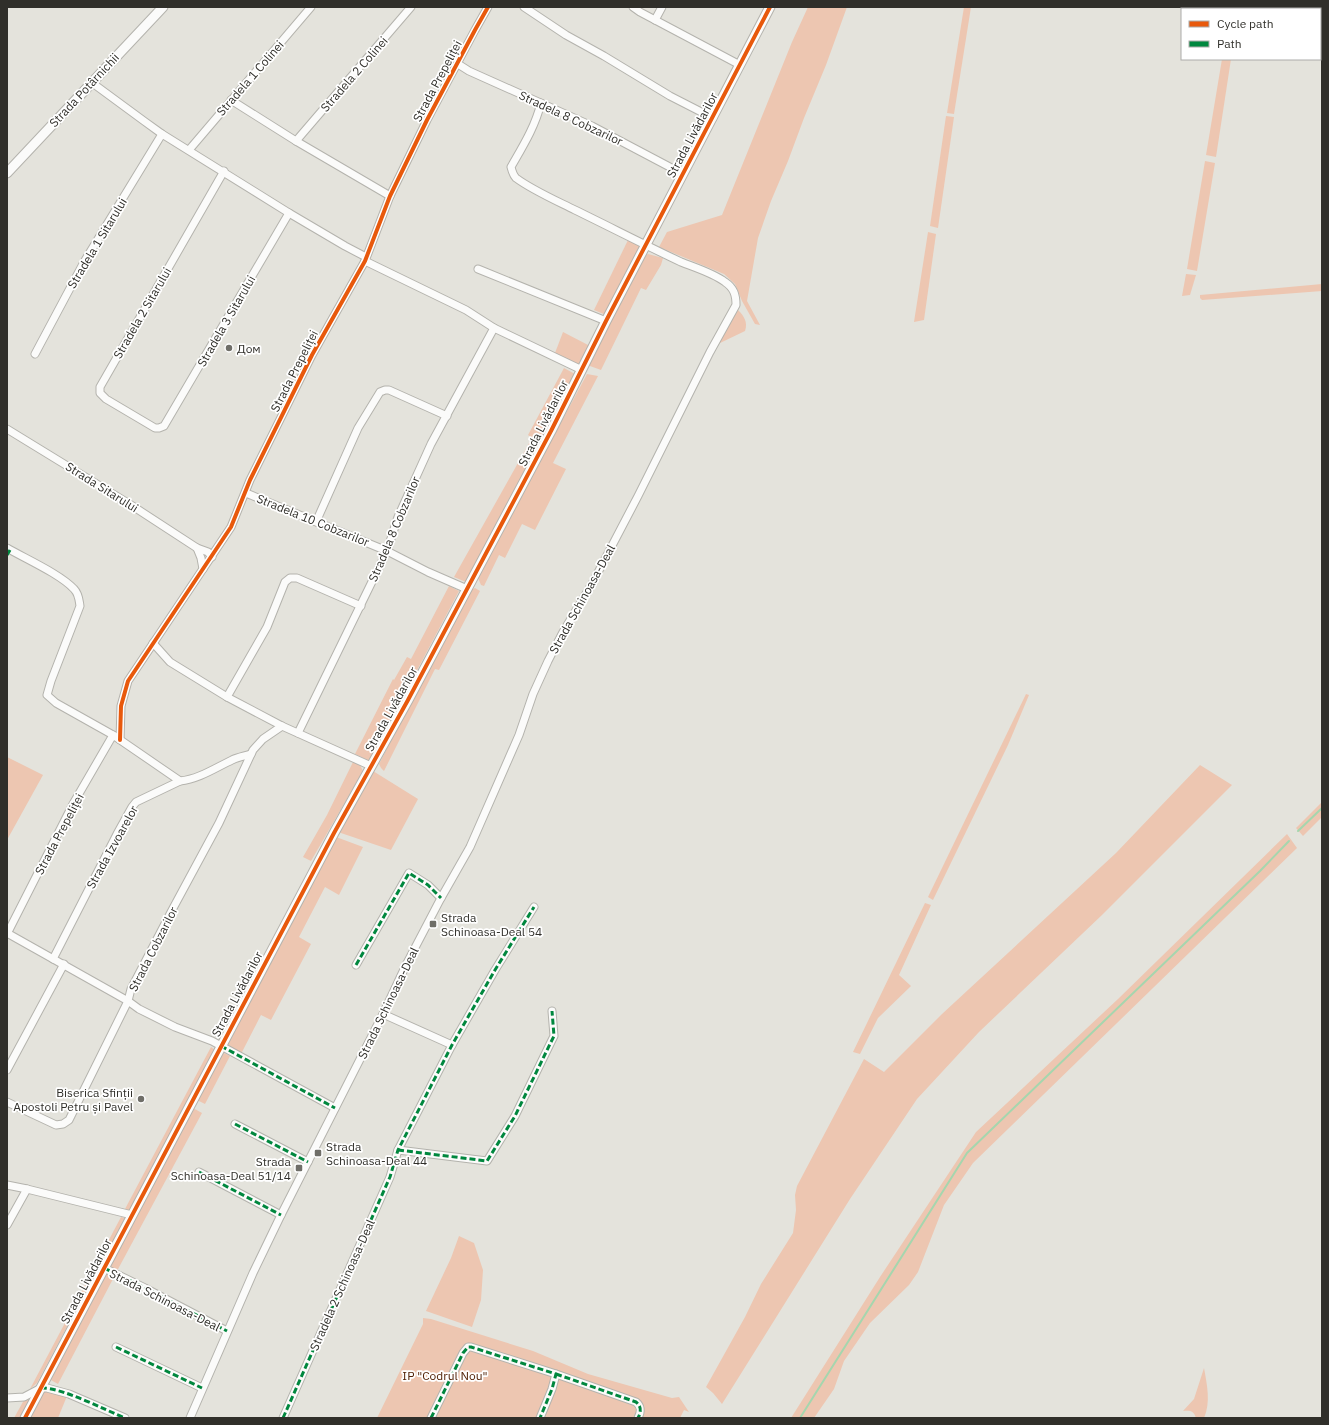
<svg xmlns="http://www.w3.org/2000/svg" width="1329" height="1425" font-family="'IBM Plex Sans',sans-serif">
	<rect width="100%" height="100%" fill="#e4e3dc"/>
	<g fill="#edc6b1">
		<polygon points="808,7 847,7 826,65 804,118 788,161 771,201 758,238 747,301 760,325 755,324 742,301 735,284 724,274 659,247 667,232 722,215 792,42"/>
		<polygon points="964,7 971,7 954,114 947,113"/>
		<polygon points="1222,59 1231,59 1216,157 1206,155"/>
		<polygon points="946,116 954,117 938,228 930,226"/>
		<polygon points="1205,161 1215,163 1197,271 1187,269"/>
		<polygon points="928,232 936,234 924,320 914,322"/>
		<polygon points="628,240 642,245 606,315 594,310"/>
		<polygon points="648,254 663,258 661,265 646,290 641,288 601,370 590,366 588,363 644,256"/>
		<polygon points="1186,274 1196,275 1190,295 1182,296"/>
		<polygon points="1322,284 1322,291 1202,300 1200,298 1200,295"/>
		<path d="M738,310C744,316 748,322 745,331L718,344Z"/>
		<polygon points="563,332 590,346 580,365 555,353"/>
		<polygon points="564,368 575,374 544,437 466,582 454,577 532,438 528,435"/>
		<polygon points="587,374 598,376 553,463 566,469 535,530 522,524 505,558 499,555 484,586 481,585 478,578"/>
		<polygon points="449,586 459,591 369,761 355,754 393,679 394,680 407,657 411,659"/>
		<polygon points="475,588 480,591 439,670 435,669 384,771 381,768 379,764 451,625 471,590"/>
		<polygon points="1026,694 1029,695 1008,745 933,900 928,897"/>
		<polygon points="7,757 43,775 7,840"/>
		<polygon points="353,762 360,765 363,771 311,861 303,857 327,815"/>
		<polygon points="1200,765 1232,785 1102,915 979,1032 917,1099 850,1199 722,1404 713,1393 706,1387 745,1317 761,1284 793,1233 796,1210 795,1195 797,1186 864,1059 884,1072 942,1014 1116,853"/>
		<polygon points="373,771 418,799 391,850 338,832"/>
		<polygon points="1322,802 1322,817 1303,836 1296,828"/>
		<polygon points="1287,834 1297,848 973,1163 944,1205 918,1272 909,1285 870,1323 844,1361 834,1389 814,1418 791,1418 880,1277 976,1132 1118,999"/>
		<polygon points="336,837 363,847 339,895 325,887 299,937 311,944 271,1020 261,1015 241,1054 225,1044"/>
		<polygon points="925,903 931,905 899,975 911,986 878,1018 860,1054 853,1052"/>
		<polygon points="211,1047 215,1050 129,1211 125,1209"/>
		<polygon points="222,1052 230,1056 205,1104 197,1100"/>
		<polygon points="193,1108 202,1113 117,1271 108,1266"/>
		<polygon points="121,1217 125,1218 37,1383 30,1389"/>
		<polygon points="459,1236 474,1243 483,1270 481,1300 472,1327 426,1311 451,1258"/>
		<polygon points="105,1272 114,1277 58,1384 49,1379"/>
		<polygon points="423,1318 431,1319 533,1351 588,1374 672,1398 679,1397 689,1412 684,1410 680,1418 377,1418 423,1324"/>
		<path d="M1204,1368C1207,1385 1211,1402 1204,1418H1196C1194,1411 1190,1410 1183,1411L1194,1399Z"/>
		<polygon points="47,1391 67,1396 58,1418 28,1418 43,1392"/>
		<polygon points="32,1397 20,1418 14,1418 24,1400"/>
	</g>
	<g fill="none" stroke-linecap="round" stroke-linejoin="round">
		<g stroke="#a5d6ae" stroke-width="2">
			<polyline points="1298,831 1322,808"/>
			<polyline points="800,1418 967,1153 1260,871 1289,841"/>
		</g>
		<g stroke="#b4b3ad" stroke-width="9">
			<g id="minor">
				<polyline points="524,7 566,35 604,56 670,96 713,118"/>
				<polyline points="633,7 640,12 740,65"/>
				<polyline points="655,20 662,7"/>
				<polyline points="458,64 469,71 592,126 683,174"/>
				<polyline points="91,82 144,121 162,134 289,213 345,246 366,257"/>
				<polyline points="231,100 296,141 390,196"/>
				<polyline points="296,141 411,7"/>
				<polyline points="189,150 311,7"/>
				<polyline points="224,171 100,387 100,393 106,399 155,428 159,428 164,426 289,213"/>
				<polyline points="365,261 466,310 494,328 582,370"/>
				<polyline points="478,269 606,321"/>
				<polyline points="35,354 84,262 162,134"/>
				<polyline points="7,429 131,505 197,548 208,552 212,557"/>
				<polyline points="246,493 387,551 428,572 467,589"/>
				<polyline points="316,522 358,428 380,392 385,390 389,390 447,416"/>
				<path d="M7,548C26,559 60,574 74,589C79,594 79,600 80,606L51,681L47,695L56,703L113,735L180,781"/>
				<polyline points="197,548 201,558 203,569"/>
				<polyline points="153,643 170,662 227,697 282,726 371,766"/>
				<polyline points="227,697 267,627 285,582 290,578 297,578 361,606"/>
				<polyline points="298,733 387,551 398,517 431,444 494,328"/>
				<polyline points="120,740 121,706 128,681 231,527 250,480 312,355 365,261 390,196 427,120 475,30 488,7"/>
				<polyline points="7,933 128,1001 139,1009 175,1027 212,1041 335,1108"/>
				<polyline points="7,934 73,804 113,735"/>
				<path d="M53,959L117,834L132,807L136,802L180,781C199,779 215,768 232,760C238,757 245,756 251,754"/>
				<polyline points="356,965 409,873 428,885 441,898"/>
				<polyline points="383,1014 452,1045"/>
				<polyline points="7,1070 64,964"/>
				<polyline points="7,1102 56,1125 63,1124 69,1120 128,1001 131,989 171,912 219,823 253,750 263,739 282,726"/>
				<polyline points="235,1124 308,1162"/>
				<polyline points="398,1150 487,1161 515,1116 551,1042 554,1036 552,1011"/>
				<polyline points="199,1172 281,1215"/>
				<polyline points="7,1185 27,1189"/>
				<polyline points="7,1225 27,1189 132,1215"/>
				<polyline points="104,1268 145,1288 227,1331"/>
				<polyline points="116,1347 202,1388"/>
				<path d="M556,1374L636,1402C642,1407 641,1412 638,1418"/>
				<polyline points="7,1398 24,1397 41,1388 47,1388 69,1394 125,1418"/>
				<path d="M190,1418L253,1273L281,1215L383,1014L407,963L441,898L470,847L519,735L533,694L548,661L563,632L593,582L638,496L710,352L736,305C736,295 734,288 725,282C713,273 696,268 681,262C645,245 610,227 575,210C557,201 532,190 516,178C513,175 512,171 511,167C523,146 535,127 541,103"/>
				<polyline points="283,1418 390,1177 398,1150 452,1045 495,970 534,907"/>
				<polyline points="431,1418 463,1353 468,1347 471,1347 556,1374 552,1389 540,1418"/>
			</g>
		</g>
		<g stroke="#b4b3ad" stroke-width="11">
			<g id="tertiary">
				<polyline points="7,173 163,7"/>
				<polyline points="25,1418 334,833 408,700 551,431 606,321 770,7"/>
			</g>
		</g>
		<use href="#minor" stroke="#fbfbfa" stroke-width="7"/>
		<use href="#tertiary" stroke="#fbfbfa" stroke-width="9"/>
		<g stroke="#00873e" stroke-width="3" stroke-dasharray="6 3" stroke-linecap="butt">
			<polyline points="7,555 10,550"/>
			<polyline points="356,965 409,873 428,885 441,898"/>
			<polyline points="221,1046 335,1108"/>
			<polyline points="235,1124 308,1162"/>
			<polyline points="398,1150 487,1161 515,1116 551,1042 554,1036 552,1011"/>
			<polyline points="199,1172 281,1215"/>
			<polyline points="104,1268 145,1288 227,1331"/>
			<polyline points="116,1347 202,1388"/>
			<path d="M556,1374L636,1402C642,1407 641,1412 638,1418"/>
			<path d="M41,1388C61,1387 105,1410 125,1418"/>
			<polyline points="283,1418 390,1177 398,1150 452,1045 495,970 534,907"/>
			<polyline points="431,1418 463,1353 468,1347 471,1347 556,1374 552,1389 540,1418"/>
		</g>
		<g stroke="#fff" stroke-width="6">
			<g id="cycleway">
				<polyline points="120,740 121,706 128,681 231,527 250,480 312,355 365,261 390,196 427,120 475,30 488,7"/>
				<polyline points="25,1418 334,833 408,700 551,431 606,321 770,7"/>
			</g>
		</g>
		<use href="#cycleway" stroke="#e8590c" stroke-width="4"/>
	</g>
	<g fill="#6f6e68" stroke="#fff" stroke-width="1.5">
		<circle cx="229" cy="348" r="4"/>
		<rect x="429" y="920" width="8" height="8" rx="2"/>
		<circle cx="141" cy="1099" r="4"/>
		<rect x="314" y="1149" width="8" height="8" rx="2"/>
		<rect x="295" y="1164" width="8" height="8" rx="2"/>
	</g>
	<g text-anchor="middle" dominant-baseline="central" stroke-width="3.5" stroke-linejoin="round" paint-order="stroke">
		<g font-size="12" fill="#302f2a" stroke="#fff">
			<text transform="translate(354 74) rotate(-49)">Stradela 2 Colinei</text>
			<text transform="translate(250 78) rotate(-49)">Stradela 1 Colinei</text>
			<text transform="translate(437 81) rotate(-62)">Strada Prepeliței</text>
			<text transform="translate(84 90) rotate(-47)">Strada Potârnichii</text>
			<text transform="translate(571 118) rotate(25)">Stradela 8 Cobzarilor</text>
			<text transform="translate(692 135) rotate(-62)">Strada Livădarilor</text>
			<text transform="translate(97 243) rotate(-59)">Stradela 1 Sitarului</text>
			<text transform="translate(142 313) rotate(-60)">Stradela 2 Sitarului</text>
			<text transform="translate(226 321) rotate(-60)">Stradela 3 Sitarului</text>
			<text transform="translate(294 371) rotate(-63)">Strada Prepeliței</text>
			<text transform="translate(543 423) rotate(-63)">Strada Livădarilor</text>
			<text transform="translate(102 487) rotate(32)">Strada Sitarului</text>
			<text transform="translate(313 520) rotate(22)">Stradela 10 Cobzarilor</text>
			<text transform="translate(394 529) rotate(-67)">Stradela 8 Cobzarilor</text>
			<text transform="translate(582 599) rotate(-61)">Strada Schinoasa-Deal</text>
			<text transform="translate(391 709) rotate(-61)">Strada Livădarilor</text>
			<text transform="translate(59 834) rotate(-62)">Strada Prepeliței</text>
			<text transform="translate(112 847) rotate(-61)">Strada Izvoarelor</text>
			<text transform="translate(153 949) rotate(-63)">Strada Cobzarilor</text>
			<text transform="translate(237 994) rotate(-62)">Strada Livădarilor</text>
			<text transform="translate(388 1003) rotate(-64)">Strada Schinoasa-Deal</text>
			<text transform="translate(86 1281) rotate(-62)">Strada Livădarilor</text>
			<text transform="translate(342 1285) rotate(-66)">Stradela 2 Schinoasa-Deal</text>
			<text transform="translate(165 1300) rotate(27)">Strada Schinoasa-Deal</text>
		</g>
		<g font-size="12" fill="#302f2a" stroke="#fff" text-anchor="start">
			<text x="237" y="348">Дом</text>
			<text x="441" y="917">Strada<tspan x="441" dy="14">Schinoasa-Deal 54</tspan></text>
			<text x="133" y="1092" text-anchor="end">Biserica Sfinții<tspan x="133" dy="14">Apostoli Petru și Pavel</tspan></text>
			<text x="326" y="1146">Strada<tspan x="326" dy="14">Schinoasa-Deal 44</tspan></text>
			<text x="291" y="1161" text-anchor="end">Strada<tspan x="291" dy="14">Schinoasa-Deal 51/14</tspan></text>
		</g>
		<g font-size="12" fill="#502005" stroke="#fff">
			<text x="445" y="1375">IP "Codrul Nou"</text>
		</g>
	</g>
	<rect width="1329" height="1425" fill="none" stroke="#302f2a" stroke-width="16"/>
	<rect x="1181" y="8" width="140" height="52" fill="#ffffff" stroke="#acacaa"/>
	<rect x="1189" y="21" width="20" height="6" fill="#e8590c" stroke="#acacaa"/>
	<text x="1217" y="28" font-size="12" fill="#302f2a">Cycle path</text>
	<rect x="1189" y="41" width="20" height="6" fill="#00873e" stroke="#acacaa"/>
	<text x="1217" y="48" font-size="12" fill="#302f2a">Path</text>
</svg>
